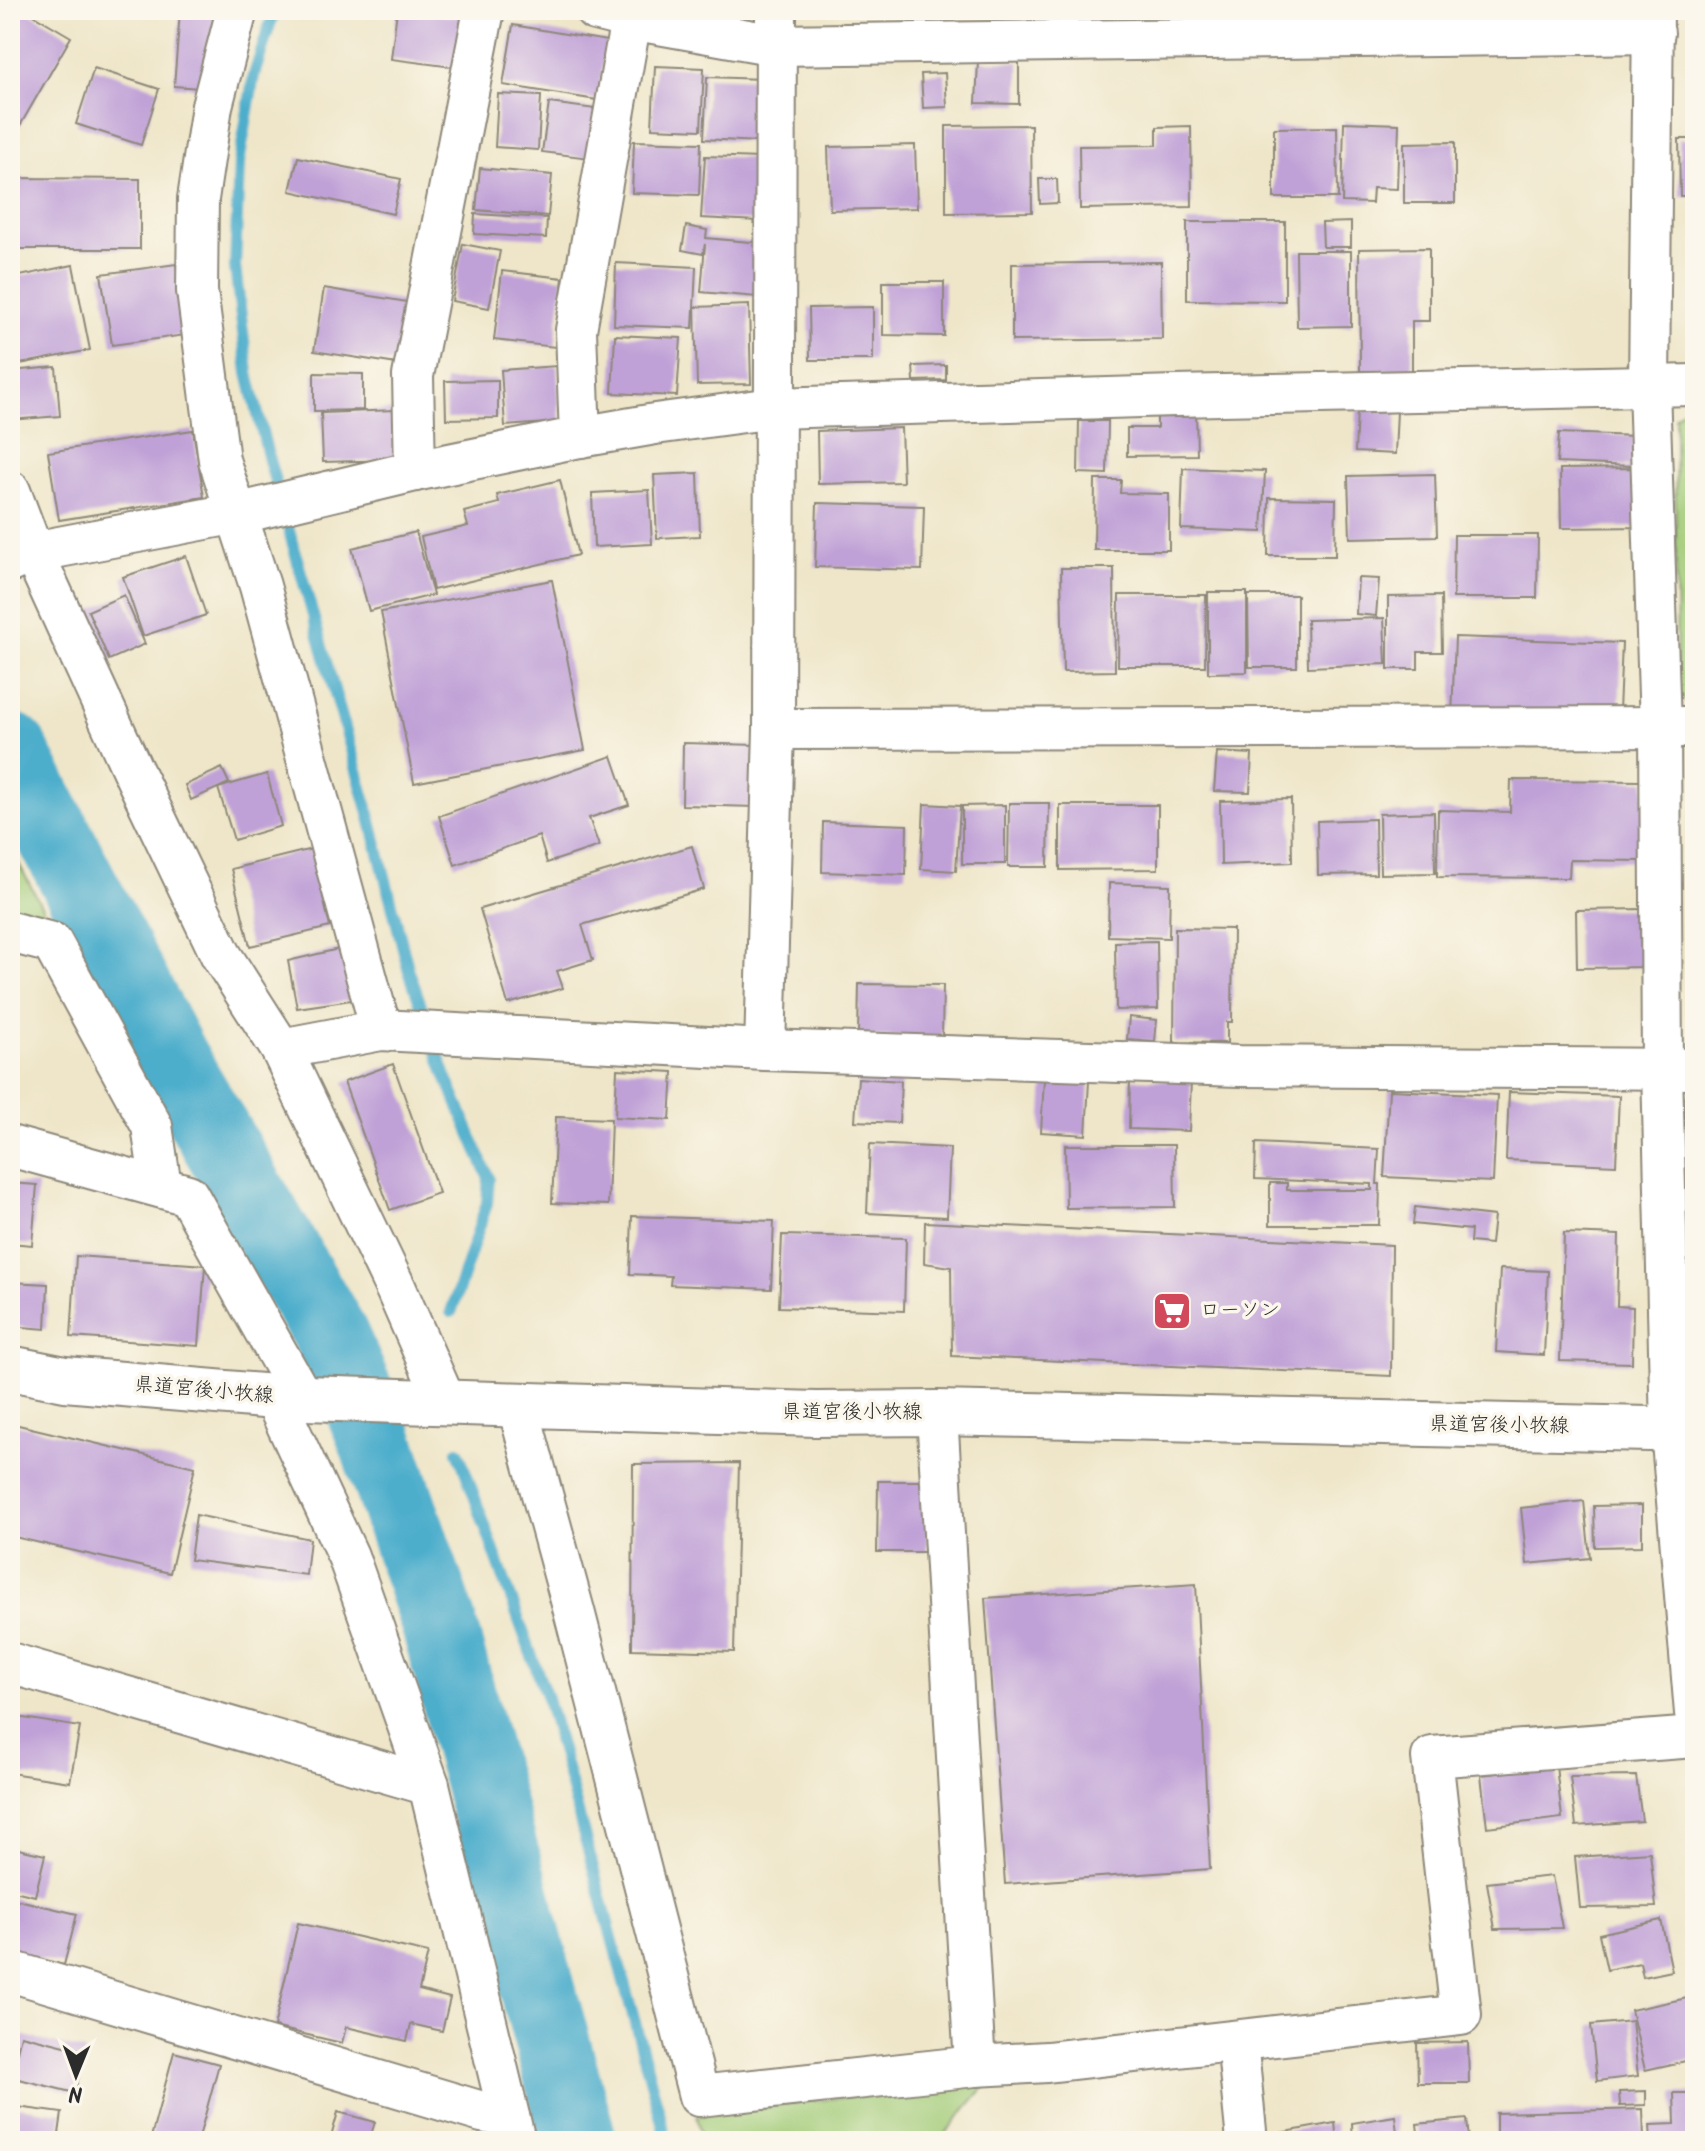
<svg xmlns="http://www.w3.org/2000/svg" width="1705" height="2151" font-family="Kalam,'Klee One',sans-serif">
	<rect width="100%" height="100%" fill="#fbf7ec"/>
	<filter id="ink" filterUnits="userSpaceOnUse"><feTurbulence type="fractalNoise" baseFrequency=".0125" numOctaves="2"/><feDisplacementMap in="SourceGraphic" scale="16" xChannelSelector="R" yChannelSelector="G"/><feConvolveMatrix kernelMatrix="1 2 1 2 8 2 1 2 1" color-interpolation-filters="sRGB"/></filter>
	<filter id="wash" filterUnits="userSpaceOnUse"><feTurbulence type="fractalNoise" baseFrequency=".006" numOctaves="4" result="noise"/><feDisplacementMap in="SourceGraphic" scale="32" xChannelSelector="R" yChannelSelector="G"/><feGaussianBlur stdDeviation="1.8" result="paint"/><feColorMatrix in="noise" values="0 0 0 0 0 0 0 0 0 0 0 0 0 0 0 0 0 1.4 0 .05"/><feComposite in="paint" operator="in"/></filter>
	<g filter="url(#wash)">
		<rect width="100%" height="100%" fill="#efe6c9"/>
		<g fill="#a0ca76" stroke="#667a50" stroke-width="2">
			<polygon points="1691,403 1695,403 1695,705 1677,696 1675,416"/>
			<polygon points="10,847 52,926 10,915"/>
			<polygon points="992,2078 939,2141 702,2141 697,2116"/>
		</g>
		<g fill="none" stroke-linecap="round" stroke-linejoin="round">
			<g stroke="#4daecc" stroke-width="12">
				<polyline points="276,10 270,24 254,75 239,163 235,267 248,373 269,460 369,813 408,968 445,1074 489,1178 487,1203 451,1312"/>
				<polyline points="458,1451 547,1698 667,2141"/>
			</g>
			<polyline stroke="#4daecc" stroke-width="76" points="10,750 170,1058 330,1334 374,1434 439,1625 579,2141"/>
		</g>
		<g id="blocks">
			<g fill="#c0a1d7">
				<polygon points="10,10 25,10 71,37 10,143"/>
				<polygon points="397,10 467,18 460,68 391,59"/>
				<polygon points="1398,10 1428,10 1428,17 1399,21"/>
				<polygon points="1690,10 1695,10 1695,74 1692,74"/>
				<polygon points="180,11 218,14 213,89 174,86"/>
				<polygon points="513,25 607,41 597,100 503,85"/>
				<polygon points="978,61 1019,62 1019,104 976,103"/>
				<polygon points="655,66 704,68 701,130 652,128"/>
				<polygon points="94,68 159,89 141,145 76,124"/>
				<polygon points="945,73 947,107 923,108 921,74"/>
				<polygon points="707,77 762,79 758,142 704,139"/>
				<polygon points="498,94 541,96 538,150 495,147"/>
				<polygon points="549,103 604,110 597,159 542,152"/>
				<polygon points="1344,122 1399,124 1397,189 1373,188 1372,203 1342,202"/>
				<polygon points="1031,125 1032,212 946,213 946,126"/>
				<polygon points="1191,126 1192,207 1080,209 1079,146 1157,145 1157,127"/>
				<polygon points="1337,127 1338,198 1274,198 1274,128"/>
				<polygon points="1679,139 1695,139 1695,196 1680,196"/>
				<polygon points="634,141 701,143 699,195 632,193"/>
				<polygon points="1455,142 1455,203 1404,203 1404,143"/>
				<polygon points="915,145 917,208 830,210 828,147"/>
				<polygon points="705,156 760,158 758,221 701,218"/>
				<polygon points="298,157 401,179 393,214 290,191"/>
				<polygon points="480,168 552,175 548,216 476,210"/>
				<polygon points="10,178 140,179 140,249 10,249"/>
				<polygon points="1039,179 1057,179 1058,203 1040,204"/>
				<polygon points="475,214 547,218 546,238 474,234"/>
				<polygon points="1187,222 1285,222 1285,301 1187,300"/>
				<polygon points="1351,222 1351,247 1323,247 1322,223"/>
				<polygon points="686,226 707,230 706,238 761,243 757,297 701,292 705,244 703,254 682,250"/>
				<polygon points="463,244 500,251 489,308 452,301"/>
				<polygon points="1429,248 1429,321 1412,321 1412,371 1360,371 1359,249"/>
				<polygon points="1296,251 1351,251 1351,326 1297,327"/>
				<polygon points="1161,262 1162,339 1012,341 1012,264"/>
				<polygon points="616,263 696,267 693,328 614,325"/>
				<polygon points="176,264 186,335 112,345 101,274"/>
				<polygon points="73,265 90,350 10,366 10,278"/>
				<polygon points="502,271 563,278 555,347 494,340"/>
				<polygon points="883,282 944,282 944,336 883,335"/>
				<polygon points="324,288 407,302 397,364 314,351"/>
				<polygon points="749,305 751,384 697,385 695,307"/>
				<polygon points="873,307 873,360 810,360 809,308"/>
				<polygon points="615,335 681,338 677,396 612,393"/>
				<polygon points="946,365 946,380 914,381 913,366"/>
				<polygon points="557,366 560,422 505,426 501,370"/>
				<polygon points="56,367 60,416 10,420 10,371"/>
				<polygon points="314,373 363,374 363,410 314,411"/>
				<polygon points="498,380 498,418 446,419 445,381"/>
				<polygon points="395,410 397,460 323,462 321,413"/>
				<polygon points="1357,410 1397,411 1395,454 1355,452"/>
				<polygon points="1196,411 1197,455 1127,456 1127,428 1157,428 1157,412"/>
				<polygon points="1079,421 1108,421 1107,474 1078,473"/>
				<polygon points="901,428 903,482 818,484 817,431"/>
				<polygon points="193,430 204,497 59,520 48,452"/>
				<polygon points="1559,433 1635,436 1634,466 1557,463"/>
				<polygon points="1183,468 1265,471 1262,532 1181,529"/>
				<polygon points="1644,468 1644,527 1561,528 1560,469"/>
				<polygon points="698,473 700,536 657,538 654,475"/>
				<polygon points="1435,474 1437,536 1350,538 1348,476"/>
				<polygon points="560,480 578,555 433,590 421,537 468,526 464,512 499,503 497,495"/>
				<polygon points="1095,480 1121,480 1120,493 1169,494 1169,550 1094,550"/>
				<polygon points="649,490 652,544 594,547 592,493"/>
				<polygon points="1269,498 1336,499 1335,556 1268,556"/>
				<polygon points="817,503 924,506 922,570 815,567"/>
				<polygon points="416,532 433,595 369,611 352,548"/>
				<polygon points="1454,535 1538,535 1537,598 1453,598"/>
				<polygon points="186,556 206,615 143,636 123,577"/>
				<polygon points="1061,568 1114,568 1115,671 1063,672"/>
				<polygon points="1358,578 1379,579 1376,616 1356,614"/>
				<polygon points="552,580 585,750 414,783 381,612"/>
				<polygon points="1208,592 1247,592 1247,672 1208,673"/>
				<polygon points="124,595 145,644 109,660 88,611"/>
				<polygon points="1119,595 1206,595 1205,666 1118,666"/>
				<polygon points="1248,595 1297,595 1297,667 1249,667"/>
				<polygon points="1441,596 1442,652 1418,652 1418,669 1388,669 1388,597"/>
				<polygon points="1384,618 1386,664 1308,667 1307,620"/>
				<polygon points="1455,637 1622,643 1619,711 1452,718"/>
				<polygon points="683,743 758,745 757,807 682,805"/>
				<polygon points="1217,752 1252,754 1250,792 1214,791"/>
				<polygon points="612,756 629,805 589,818 599,846 547,863 539,836 455,865 439,816"/>
				<polygon points="222,768 229,783 191,800 185,785"/>
				<polygon points="267,774 281,826 234,840 218,788"/>
				<polygon points="1511,780 1645,781 1643,861 1570,860 1569,878 1437,877 1438,810 1510,812"/>
				<polygon points="1291,799 1292,862 1221,865 1220,801"/>
				<polygon points="1009,803 1049,803 1048,867 1008,867"/>
				<polygon points="924,804 960,806 956,871 921,869"/>
				<polygon points="1005,805 1005,864 962,864 962,806"/>
				<polygon points="1060,805 1158,805 1158,869 1060,870"/>
				<polygon points="1434,812 1435,873 1380,874 1379,814"/>
				<polygon points="1375,819 1376,874 1318,875 1317,821"/>
				<polygon points="823,822 907,825 906,875 822,872"/>
				<polygon points="692,846 704,889 582,925 593,960 557,971 563,988 508,1004 480,909"/>
				<polygon points="312,849 330,927 250,946 231,869"/>
				<polygon points="1109,883 1170,885 1169,938 1108,936"/>
				<polygon points="1646,909 1647,967 1577,968 1576,910"/>
				<polygon points="1175,928 1233,929 1232,1022 1227,1022 1227,1043 1174,1042"/>
				<polygon points="1157,941 1158,1009 1116,1010 1115,942"/>
				<polygon points="347,947 352,1000 297,1008 288,961"/>
				<polygon points="859,984 943,985 942,1037 858,1036"/>
				<polygon points="1129,1017 1157,1020 1155,1041 1127,1039"/>
				<polygon points="393,1064 439,1193 390,1210 344,1082"/>
				<polygon points="617,1069 673,1072 670,1120 615,1117"/>
				<polygon points="858,1078 901,1081 899,1123 855,1121"/>
				<polygon points="1044,1079 1089,1081 1086,1135 1041,1132"/>
				<polygon points="1130,1079 1191,1081 1189,1131 1129,1129"/>
				<polygon points="1389,1090 1497,1095 1493,1182 1384,1177"/>
				<polygon points="1509,1092 1619,1096 1616,1165 1506,1160"/>
				<polygon points="556,1117 611,1119 608,1205 552,1203"/>
				<polygon points="1256,1143 1379,1149 1377,1184 1380,1184 1379,1225 1270,1225 1270,1183 1287,1183 1287,1190 1372,1190 1372,1184 1255,1179"/>
				<polygon points="870,1144 950,1148 947,1217 867,1213"/>
				<polygon points="1065,1145 1174,1145 1175,1207 1066,1208"/>
				<polygon points="10,1183 37,1185 32,1245 10,1243"/>
				<polygon points="1415,1207 1494,1216 1491,1244 1470,1242 1471,1230 1413,1224"/>
				<polygon points="632,1216 774,1221 771,1289 670,1285 671,1276 630,1274"/>
				<polygon points="925,1222 1392,1245 1391,1376 952,1356 951,1267 924,1263"/>
				<polygon points="1564,1233 1619,1235 1617,1306 1633,1307 1632,1363 1560,1361"/>
				<polygon points="782,1235 906,1238 904,1311 779,1307"/>
				<polygon points="76,1256 205,1265 199,1346 71,1337"/>
				<polygon points="1500,1269 1548,1271 1544,1355 1496,1352"/>
				<polygon points="10,1282 48,1284 46,1329 10,1326"/>
				<polygon points="10,1423 195,1467 170,1573 10,1536"/>
				<polygon points="739,1463 734,1652 632,1649 633,1464"/>
				<polygon points="878,1481 927,1481 927,1552 877,1552"/>
				<polygon points="1584,1501 1590,1558 1527,1564 1521,1508"/>
				<polygon points="1642,1505 1642,1546 1595,1547 1594,1506"/>
				<polygon points="196,1515 310,1539 306,1575 190,1560"/>
				<polygon points="1196,1584 1210,1869 1005,1884 985,1598"/>
				<polygon points="11,1716 80,1727 70,1782 10,1773"/>
				<polygon points="1556,1766 1562,1818 1487,1827 1481,1775"/>
				<polygon points="1636,1776 1642,1821 1576,1826 1570,1777"/>
				<polygon points="10,1847 45,1855 35,1896 10,1890"/>
				<polygon points="1650,1852 1656,1907 1580,1908 1575,1857"/>
				<polygon points="1552,1876 1562,1928 1495,1929 1487,1883"/>
				<polygon points="10,1898 77,1914 64,1965 10,1952"/>
				<polygon points="1661,1920 1672,1971 1643,1977 1640,1963 1607,1970 1599,1934"/>
				<polygon points="298,1923 428,1953 419,1990 450,1998 442,2031 411,2024 407,2041 346,2027 342,2043 274,2027"/>
				<polygon points="1692,1997 1695,2009 1695,2059 1645,2070 1631,2010"/>
				<polygon points="1632,2021 1638,2076 1597,2081 1591,2025"/>
				<polygon points="21,2035 85,2051 75,2093 11,2077"/>
				<polygon points="1468,2042 1469,2083 1418,2083 1417,2043"/>
				<polygon points="174,2052 219,2064 198,2141 150,2141"/>
				<polygon points="1646,2091 1646,2105 1620,2106 1619,2092"/>
				<polygon points="1674,2093 1695,2093 1695,2141 1651,2141 1650,2125 1675,2124"/>
				<polygon points="10,2106 62,2113 58,2141 10,2141"/>
				<polygon points="1643,2109 1644,2141 1496,2141 1496,2113"/>
				<polygon points="338,2112 375,2122 369,2141 330,2141"/>
				<polygon points="1395,2116 1398,2141 1353,2141 1352,2123"/>
				<polygon points="1467,2119 1469,2141 1419,2141 1417,2124"/>
				<polygon points="1335,2123 1337,2141 1276,2141 1274,2134"/>
				<polygon points="1191,2133 1192,2141 1142,2141 1142,2139"/>
			</g>
		</g>
	</g>
	<g filter="url(#ink)">
		<use href="#blocks" fill-opacity="0" stroke="#8d887a" stroke-width="2"/>
		<g fill="none" stroke-linecap="round" stroke-linejoin="round">
			<g stroke="#8d887a" stroke-width="44">
				<g id="minor">
					<polyline points="237,10 212,106 198,199 197,291 219,460 260,586 381,1030"/>
					<polyline points="595,10 631,19 776,45 1654,33"/>
					<polyline points="1653,10 1649,386 1660,727 1662,1068 1671,1430 1695,1713"/>
					<polyline points="580,437 576,330 631,19"/>
					<polyline points="415,471 413,376 484,10"/>
					<polyline points="10,491 33,552 132,769 221,955 281,1049 396,1289 445,1401"/>
					<polyline points="10,562 33,552 253,510 415,471 580,437 655,424 773,408 1175,396 1695,385"/>
					<polyline points="774,729 1695,727"/>
					<polyline points="10,932 52,943 152,1126 161,1187"/>
					<polyline points="281,1049 381,1030 765,1050 1239,1066 1695,1069"/>
					<polyline points="765,1050 774,729 776,10"/>
					<polyline points="10,1146 188,1195 302,1397"/>
					<polyline points="274,1397 348,1556 429,1785 515,2141"/>
					<polyline points="517,1403 574,1611 699,2096 975,2066 1047,2062 1461,2015 1432,1757 1695,1737"/>
					<polyline points="937,1413 975,2066"/>
					<polyline points="10,1663 429,1785"/>
					<polyline points="10,1971 482,2112 509,2117"/>
					<polyline points="1237,2041 1247,2141"/>
				</g>
			</g>
			<g stroke="#8d887a" stroke-width="48">
				<polyline id="secondary" points="10,1368 65,1379 274,1397 816,1414 937,1413 1695,1430"/>
			</g>
			<use href="#minor" stroke="#fff" stroke-width="40"/>
			<use href="#secondary" stroke="#fff" stroke-width="44"/>
		</g>
	</g>
	<defs>
		<g id="supermarket-square" transform="scale(2)"><rect x="-9" y="-9" width="18" height="18" rx="4" fill="#d1495b" stroke="#fbf7ec"/><path d="M-6-5.5h2.5l.6 2H6L4.5 2H-2.5L-4.4-4H-6ZM-1.5 3.2a1.3 1.3 0 1 0 .1 0ZM3 3.2a1.3 1.3 0 1 0 .1 0Z" fill="#fff"/></g>
	</defs>
	<g fill-rule="evenodd">
		<use href="#supermarket-square" x="1172" y="1311"/>
	</g>
	<g text-anchor="middle" dominant-baseline="central" stroke-width="7" stroke-linejoin="round" paint-order="stroke">
		<g font-size="20" fill="#2b2b2b" stroke="#fbf7ec" text-anchor="start">
			<text x="1200" y="1311">ローソン</text>
		</g>
		<g font-size="20" fill="#2b2b2b" stroke="#fbf7ec">
			<text transform="translate(204 1391) rotate(5)">県道宮後小牧線</text>
			<text x="852" y="1413">県道宮後小牧線</text>
			<text transform="translate(1499 1426) rotate(1)">県道宮後小牧線</text>
		</g>
	</g>
	<rect width="1705" height="2151" fill="none" stroke="#fbf7ec" stroke-width="40"/>
	<g transform="translate(76 2075) rotate(181)" stroke="#fbf7ec" stroke-width="6" paint-order="stroke">
	<path d="M0-6L14 30L0 20L-14 30Z" fill="#2b2b2b"/>
	<text y="-12" font-size="22" font-weight="bold" text-anchor="middle" fill="#2b2b2b">N</text>
	</g>
</svg>
